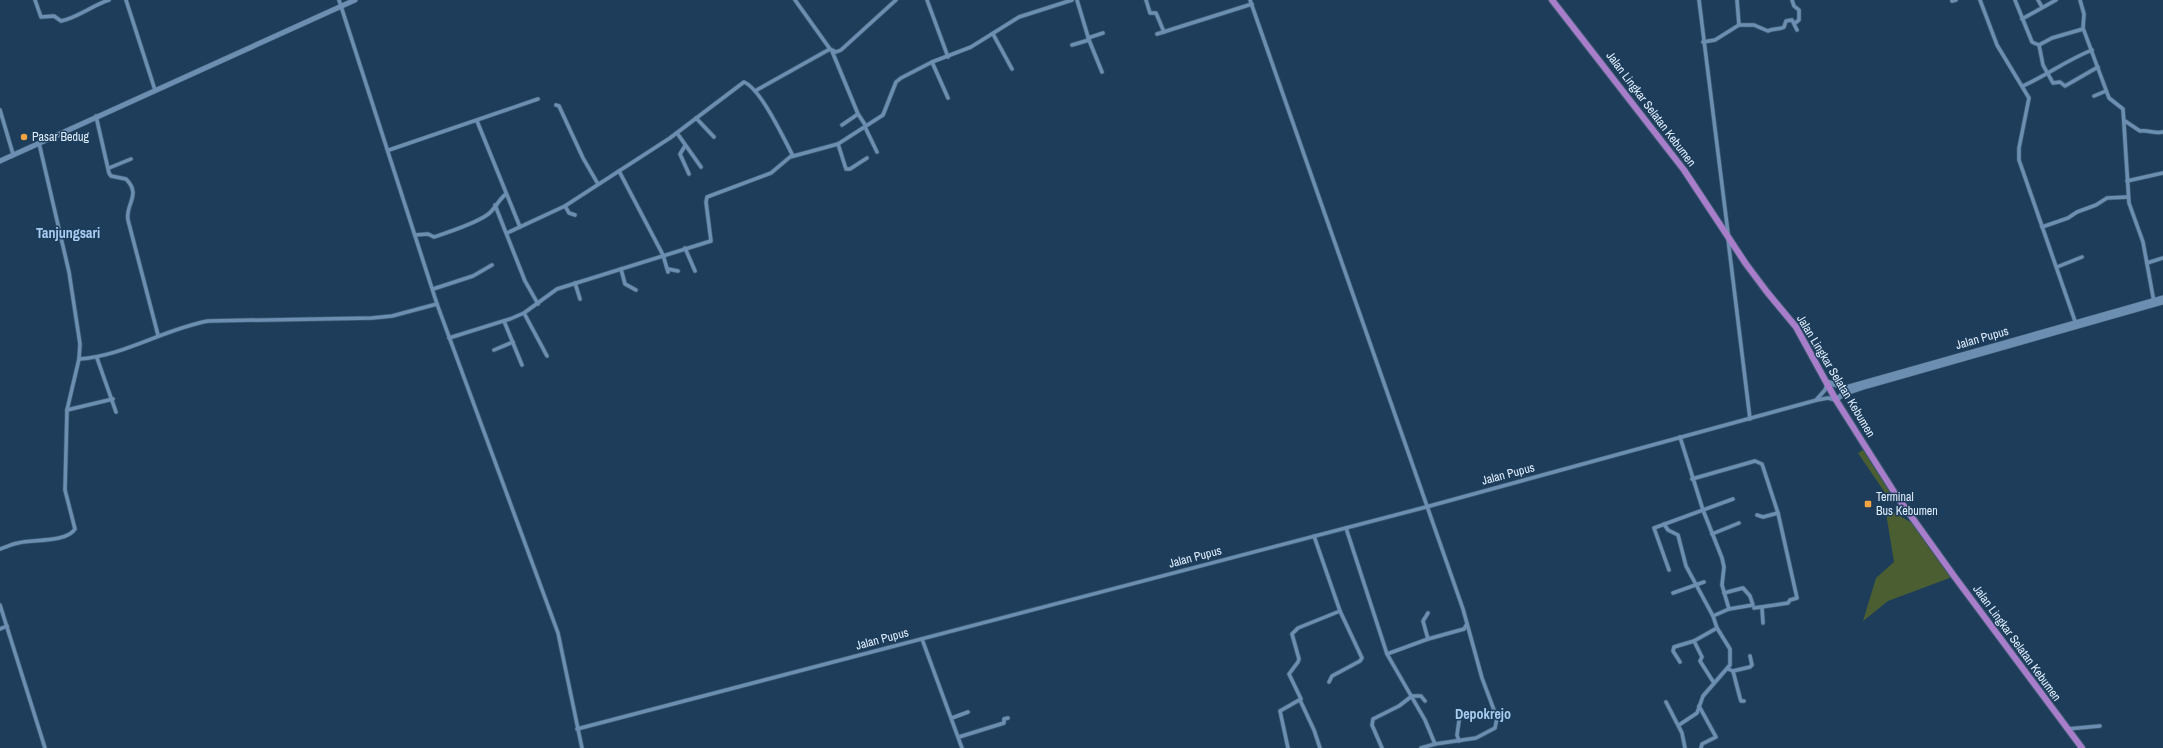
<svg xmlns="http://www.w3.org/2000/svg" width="2163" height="748" font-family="'Archivo Narrow',sans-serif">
	<rect width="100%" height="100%" fill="#1d3d5b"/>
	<g fill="#4a5e32">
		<polygon points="1863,450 1896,500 1892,503 1858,453"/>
		<polygon points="1885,507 1922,529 1955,576 1888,601 1863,621 1876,578 1894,562"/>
	</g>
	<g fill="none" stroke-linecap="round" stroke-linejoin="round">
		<g stroke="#3b5870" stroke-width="5">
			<g id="street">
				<path d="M35,0L41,17L54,16L61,21C79,17 91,6 109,0"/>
				<polyline points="126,0 155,90"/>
				<polyline points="339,0 437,304 558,633 582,748"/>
				<polyline points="795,0 830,49 836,52 841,50 896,0"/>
				<polyline points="927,0 948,57"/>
				<polyline points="1077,0 1089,40 1102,72"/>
				<polyline points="1146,0 1150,13 1156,13 1164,32"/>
				<polyline points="1250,0 1463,609 1482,678 1497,718 1495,728 1476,738 1435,744 1421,748"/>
				<polyline points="1699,0 1728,233"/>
				<polyline points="1792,0 1794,6 1799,10 1799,20 1795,23"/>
				<polyline points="1980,0 1997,45 2029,98 2019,148 2019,160 2076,324"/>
				<polyline points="2015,0 2032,42 2039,45 2043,65 2053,83 2060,82 2065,86 2098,67"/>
				<polyline points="2038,0 2042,7"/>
				<polyline points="2080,0 2084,14 2083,28 2109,98 2123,109 2129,203 2143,242 2154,302"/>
				<polyline points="1952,1 1956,0"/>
				<polyline points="2022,19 2056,0"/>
				<path d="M1739,25H1754L1768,31C1773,28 1779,30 1784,27L1786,21L1792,20L1797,30"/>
				<polyline points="993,34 1012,69"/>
				<polyline points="1157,34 1252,4"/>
				<polyline points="1088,38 1103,33"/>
				<polyline points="1703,42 1715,40 1739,25 1737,0"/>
				<polyline points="1072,45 1089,40"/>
				<polyline points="2039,45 2052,38 2083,29"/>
				<polyline points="832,51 858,114"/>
				<polyline points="932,62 948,98"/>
				<path d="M2023,86C2047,75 2067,60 2092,50"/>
				<polyline points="755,91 830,49"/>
				<polyline points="2094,96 2106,91"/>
				<polyline points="556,105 559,106 583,158 598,184"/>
				<polyline points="0,110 13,154"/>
				<path d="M96,116L109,173L111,176L126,179C142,195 125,204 128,220L158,335"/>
				<polyline points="696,118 714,137"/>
				<polyline points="477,121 520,227"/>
				<path d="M2125,121L2140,131C2149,130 2155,134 2163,132"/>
				<polyline points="842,125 858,114 866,126"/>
				<polyline points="865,127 877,152"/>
				<polyline points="677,133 701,167"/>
				<polyline points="838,144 846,169 850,169 867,158"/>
				<polyline points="685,146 680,154 689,174"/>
				<polyline points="389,150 538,99"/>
				<polyline points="109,168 131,159"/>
				<polyline points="619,171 663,255 668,272"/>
				<polyline points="2127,181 2163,173"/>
				<polyline points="495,205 525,281 538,304"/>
				<polyline points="565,206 569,213 575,215"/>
				<polyline points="2042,227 2068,218 2077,212 2096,205 2107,198 2128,197"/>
				<path d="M507,233L565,206L670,138L744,82C761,89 784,139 793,156"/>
				<path d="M415,235L428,234L434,237C449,232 474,224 487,215C495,210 498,200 506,194"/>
				<polyline points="1728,239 1750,419"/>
				<polyline points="685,248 695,271"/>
				<polyline points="2147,263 2163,258"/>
				<polyline points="2057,267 2082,257"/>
				<polyline points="621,269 625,284 636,290"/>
				<polyline points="668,269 678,271"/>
				<polyline points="575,283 580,299"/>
				<polyline points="433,289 473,276 492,265"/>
				<polyline points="524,313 547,356"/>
				<polyline points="504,321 522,365"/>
				<polyline points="449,338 510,319 524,313 557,289 711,241 706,202 707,197 771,173 790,157 838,144 883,115 896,82 901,78 932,62 971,47 1019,17 1072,0"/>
				<polyline points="494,350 513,342"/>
				<polyline points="97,358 116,412"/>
				<path d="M79,359C124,356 164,329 208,321L372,318L392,316L437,304"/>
				<polyline points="1817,399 1825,390 1827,384"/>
				<polyline points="67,410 113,399"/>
				<polyline points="1680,437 1703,510 1722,558 1724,567 1722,585 1729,609"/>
				<polyline points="1692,479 1755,461 1762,464 1778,513 1797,598 1790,600 1788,603 1754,608"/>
				<polyline points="1757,515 1763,517 1778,513"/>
				<polyline points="1664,524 1668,530 1678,535 1686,566 1713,616"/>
				<polyline points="1346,528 1387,654 1425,720 1435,744"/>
				<polyline points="1712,534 1739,523"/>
				<polyline points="1314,536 1340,611 1362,658 1360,661 1332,676 1329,682"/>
				<path d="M0,549C6,547 12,544 18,543C32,539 66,543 75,529L65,490L67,410L79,359L80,344L69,272L39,143"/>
				<polyline points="1669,570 1654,528 1733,499"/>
				<polyline points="1673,593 1704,582"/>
				<polyline points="0,605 45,748"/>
				<polyline points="1762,608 1763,623"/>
				<polyline points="1428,613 1423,621 1428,639"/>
				<polyline points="0,629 7,626"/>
				<polyline points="922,639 962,748"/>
				<polyline points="1694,641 1702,657 1700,661 1714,683"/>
				<polyline points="1387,654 1428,639 1464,629 1467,624"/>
				<polyline points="1680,662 1673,651 1674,647 1694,641 1717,628"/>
				<polyline points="1728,669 1733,671 1750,667 1752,665 1750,656"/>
				<polyline points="1733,671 1740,698 1741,701 1744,701"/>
				<polyline points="1300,700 1314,730 1320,748"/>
				<polyline points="1666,702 1682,733 1685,748"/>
				<polyline points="1699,706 1716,737 1702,744 1701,748"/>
				<polyline points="952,718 968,712"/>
				<polyline points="1679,725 1697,713 1703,696 1730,665 1730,649 1717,628 1713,616 1729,609 1753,605 1750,596 1743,588 1724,593"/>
				<polyline points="577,729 1426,507 1817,400 1828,398 1836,400"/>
				<polyline points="2067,729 2100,726"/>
				<polyline points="959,737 1004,723 1004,719 1008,718"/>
				<polyline points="1459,741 1457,735 1460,714"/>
				<polyline points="1288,748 1280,711 1301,699 1289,674 1298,662 1299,659 1292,634 1298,628 1340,611"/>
				<polyline points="1382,748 1372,725 1373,719 1399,706 1412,696 1421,696 1425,701"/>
			</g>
		</g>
		<g stroke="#3b5870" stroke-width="6">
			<g id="secondary">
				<polyline points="0,161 355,0"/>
				<polyline points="1827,382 1840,386 1849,387 2163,298"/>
				<polyline points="1836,400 1843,394 1867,386 2163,302"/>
			</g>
		</g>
		<g stroke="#3b5870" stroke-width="8">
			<polyline id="highway" points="1552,0 1684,170 1746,264 1767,292 1796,327 1836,400 1896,495 1954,576 2082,748"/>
		</g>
		<use href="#street" stroke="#6b8eb1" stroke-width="3.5"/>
		<use href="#secondary" stroke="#6b8eb1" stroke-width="5"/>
		<use href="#highway" stroke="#a87eca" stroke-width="6"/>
	</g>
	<g fill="#f3a442" stroke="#1d3d5b" stroke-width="1.5">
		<circle cx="24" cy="137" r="4"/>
		<rect x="1864" y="500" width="8" height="8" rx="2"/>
	</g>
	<g text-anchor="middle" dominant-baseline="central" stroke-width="3" stroke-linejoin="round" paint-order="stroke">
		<g font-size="12" fill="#dfeefd" stroke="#1d3d5b">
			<text transform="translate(1651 109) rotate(53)">Jalan Lingkar Selatan Kebumen</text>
			<text transform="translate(1982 338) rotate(-16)">Jalan Pupus</text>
			<text transform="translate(1836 376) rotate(59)">Jalan Lingkar Selatan Kebumen</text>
			<text transform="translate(1508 474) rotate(-15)">Jalan Pupus</text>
			<text transform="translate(1195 557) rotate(-15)">Jalan Pupus</text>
			<text transform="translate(882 639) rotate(-15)">Jalan Pupus</text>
			<text transform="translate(2017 643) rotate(54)">Jalan Lingkar Selatan Kebumen</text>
		</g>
		<g font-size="12" fill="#dfeefd" stroke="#1d3d5b" text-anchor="start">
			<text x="32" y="137">Pasar Bedug</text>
			<text x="1876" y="497">Terminal<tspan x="1876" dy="14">Bus Kebumen</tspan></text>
		</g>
		<g font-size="14" font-weight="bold" fill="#a8cdf2" stroke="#1d3d5b">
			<text x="68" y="233">Tanjungsari</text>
			<text x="1483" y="714">Depokrejo</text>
		</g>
	</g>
</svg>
